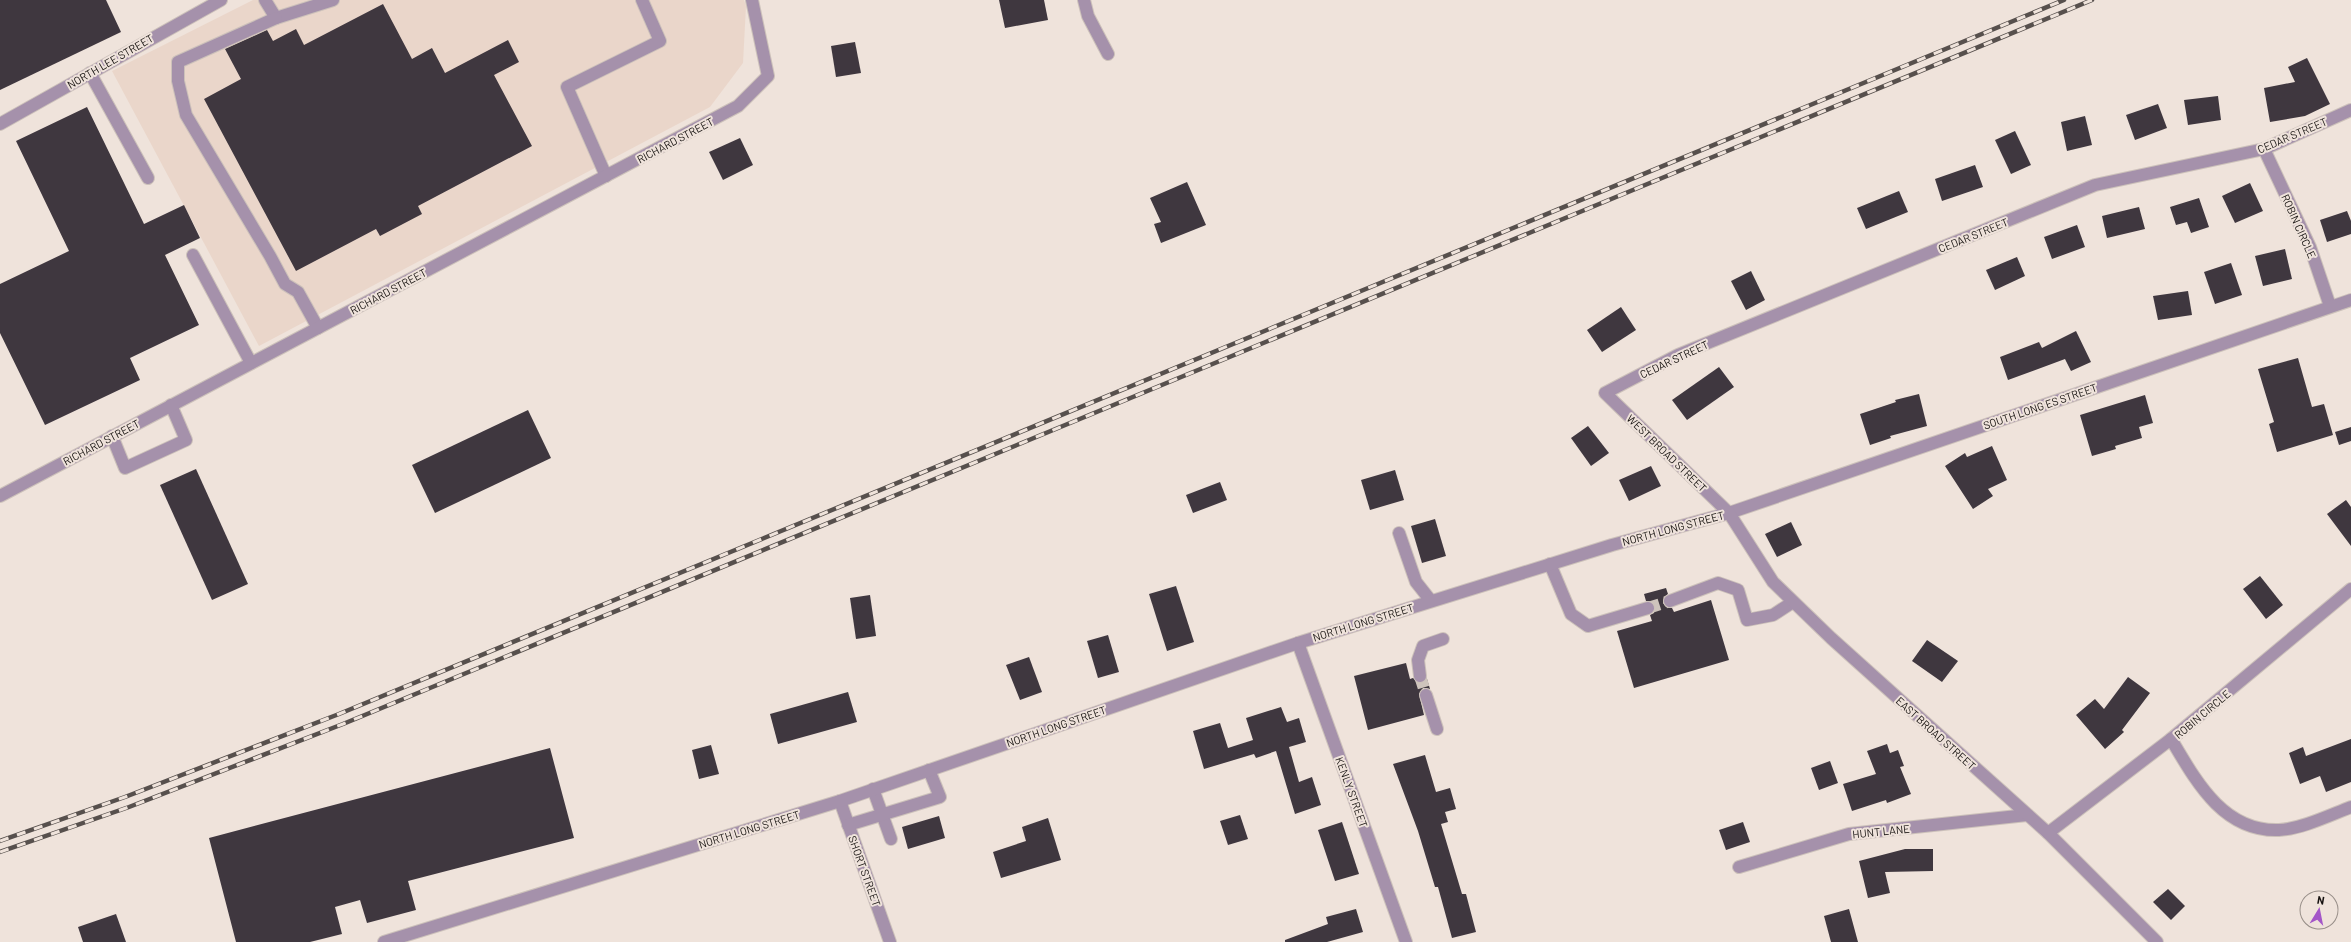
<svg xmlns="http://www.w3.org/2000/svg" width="2351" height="942" font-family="Barlow,sans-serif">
	<rect width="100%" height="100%" fill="#efe3db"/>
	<polygon fill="#ead6ca" points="253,0 744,0 746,6 743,63 710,107 259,346 112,71"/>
	<g fill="#3f373f">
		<polygon points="0,0 106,0 121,32 0,90"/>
		<polygon points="999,0 1044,0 1048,20 1005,28"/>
		<polygon points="383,4 412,59 432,48 445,73 508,40 519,62 494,75 532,146 418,206 422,214 380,236 376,229 296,271 204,99 241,79 225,49 267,30 273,41 296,29 304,45"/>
		<polygon points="855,42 861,73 836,77 831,46"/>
		<polygon points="2307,58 2330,104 2305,116 2270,122 2264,88 2295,82 2288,67"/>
		<polygon points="2218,96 2221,120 2188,125 2184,100"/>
		<polygon points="2158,104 2167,128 2135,140 2126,115"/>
		<polygon points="87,107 144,224 184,205 200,238 165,255 199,325 130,358 140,380 45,425 0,333 0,284 69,251 16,141"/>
		<polygon points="2085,116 2092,145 2067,151 2061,122"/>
		<polygon points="2015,131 2031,165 2011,174 1995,140"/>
		<polygon points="740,138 753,165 723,180 709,152"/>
		<polygon points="1975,165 1983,187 1942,201 1935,179"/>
		<polygon points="1187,182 1206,225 1161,243 1154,224 1161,222 1150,198"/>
		<polygon points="2250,183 2263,211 2235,223 2222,196"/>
		<polygon points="1899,191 1908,212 1866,229 1857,208"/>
		<polygon points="2199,198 2209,227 2191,233 2187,222 2176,225 2170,207"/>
		<polygon points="2139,207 2145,229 2107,238 2102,216"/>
		<polygon points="2347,211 2351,221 2351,234 2327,242 2320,220"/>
		<polygon points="2077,225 2085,247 2052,259 2044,237"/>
		<polygon points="2285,249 2292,279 2263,286 2255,256"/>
		<polygon points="2017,257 2025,276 1995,290 1986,270"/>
		<polygon points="2231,263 2242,295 2215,304 2204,272"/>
		<polygon points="1751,271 1765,300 1746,310 1731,281"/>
		<polygon points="2188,291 2192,315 2158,320 2153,296"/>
		<polygon points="1621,307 1636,330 1602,352 1587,330"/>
		<polygon points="2076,331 2091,362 2071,371 2065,359 2008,380 2000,357 2039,342 2042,348"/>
		<polygon points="2298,358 2312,407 2324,404 2333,435 2277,452 2269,424 2274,422 2258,369"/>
		<polygon points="1719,367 1734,387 1687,420 1672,400"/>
		<polygon points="1919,394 1927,426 1890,436 1891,438 1870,445 1860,414 1896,402 1895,400"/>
		<polygon points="2145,395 2153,423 2139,427 2142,438 2115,446 2116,449 2092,456 2080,415"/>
		<polygon points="528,410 551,458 435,513 412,465"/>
		<polygon points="1588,426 1609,453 1591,466 1571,438"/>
		<polygon points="2351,427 2351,441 2339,445 2335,432"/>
		<polygon points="1992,446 2007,480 1988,489 1993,496 1973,509 1945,466 1965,453 1967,457"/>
		<polygon points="1651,466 1661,486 1629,501 1619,480"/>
		<polygon points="196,469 248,584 212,600 160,485"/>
		<polygon points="1395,470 1404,500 1370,510 1361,480"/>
		<polygon points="1220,482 1227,500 1193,513 1186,495"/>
		<polygon points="2346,500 2351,507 2351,546 2327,514"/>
		<polygon points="1435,519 1446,556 1422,563 1411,526"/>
		<polygon points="1791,522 1802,545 1777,557 1765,534"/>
		<polygon points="2260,576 2283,605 2266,619 2243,589"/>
		<polygon points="1176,586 1194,642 1167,651 1149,594"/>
		<polygon points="1666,588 1668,594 1664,597 1663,603 1666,607 1672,608 1674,612 1711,600 1729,660 1634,688 1617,631 1652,621 1650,615 1654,613 1655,606 1653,602 1646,601 1644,594"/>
		<polygon points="870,595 876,636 856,639 850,598"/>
		<polygon points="1108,635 1119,672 1098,678 1087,641"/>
		<polygon points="1927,640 1958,661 1942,682 1912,661"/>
		<polygon points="1029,657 1042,692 1020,700 1006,665"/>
		<polygon points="1406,663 1410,679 1413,678 1421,683 1427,679 1430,689 1423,688 1419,694 1424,715 1368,730 1354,676"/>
		<polygon points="2128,677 2150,693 2122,730 2124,732 2105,749 2076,715 2095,699 2104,709"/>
		<polygon points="848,692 857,722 778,744 770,714"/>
		<polygon points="1281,707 1287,722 1299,718 1306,742 1289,747 1299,782 1312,777 1321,805 1295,814 1276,751 1256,758 1254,754 1204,769 1193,731 1220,723 1228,748 1253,740 1246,718"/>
		<polygon points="2351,739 2351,782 2326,792 2320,776 2300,784 2289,753 2303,747 2306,756"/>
		<polygon points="1887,744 1890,753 1898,750 1904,766 1900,767 1911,794 1887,803 1886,800 1852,811 1843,784 1876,774 1867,751"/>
		<polygon points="711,745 719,774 699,779 692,750"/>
		<polygon points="550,748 574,838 408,881 416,910 367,923 360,900 335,907 342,934 310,942 236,942 209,838"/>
		<polygon points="1425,755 1436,792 1450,788 1456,809 1445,812 1448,822 1441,824 1462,894 1466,894 1476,932 1452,938 1438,887 1435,887 1418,831 1393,764"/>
		<polygon points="1830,761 1838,783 1819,790 1811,768"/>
		<polygon points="1240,815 1248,839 1228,845 1220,821"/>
		<polygon points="939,816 945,838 908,849 902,827"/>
		<polygon points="1048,818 1061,860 1001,878 993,852 1026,841 1022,827"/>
		<polygon points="1342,822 1359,874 1335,881 1318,830"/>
		<polygon points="1743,822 1750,842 1726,850 1719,830"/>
		<polygon points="1905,849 1933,849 1933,871 1885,872 1890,893 1868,898 1859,861"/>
		<polygon points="2168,889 2185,906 2171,920 2153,902"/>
		<polygon points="1356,909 1363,932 1327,942 1285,942 1285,940 1328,924 1326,917"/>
		<polygon points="1849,909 1858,942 1831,942 1824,916"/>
		<polygon points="116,914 126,942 83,942 78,927"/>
	</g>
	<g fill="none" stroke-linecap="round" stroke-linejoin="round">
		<g stroke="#cec4bc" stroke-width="12" stroke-dasharray="12 6" stroke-linecap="butt">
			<polyline points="1648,608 1670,601"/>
			<polyline points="1420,676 1426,695"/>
		</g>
		<g stroke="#ccc1ba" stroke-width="14">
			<g id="minor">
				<polyline points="265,0 276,18 333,0"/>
				<polyline points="1084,0 1088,16 1108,54"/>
				<polyline points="276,18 178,62 178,81 186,115 270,256 285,284 298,292 318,328"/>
				<polyline points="90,73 148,178"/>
				<polyline points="0,124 221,0"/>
				<polyline points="2264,149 2310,247 2330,306"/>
				<polyline points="606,176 567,87 660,41 642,0"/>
				<polyline points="193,255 251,363"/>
				<polyline points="112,436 125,468 186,440 171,405"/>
				<polyline points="0,496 738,106 768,76 752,0"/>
				<polyline points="1399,533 1416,582 1431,601"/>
				<polyline points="1550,564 1571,614 1588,626 1648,608"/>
				<polyline points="1670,601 1718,583 1738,590 1747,620 1773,615 1793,602"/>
				<polyline points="1298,643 1406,942"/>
				<polyline points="1420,676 1418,660 1423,646 1443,639"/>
				<polyline points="1426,695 1437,729"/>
				<path d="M2171,739C2196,781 2223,832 2279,830C2301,829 2330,815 2351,807"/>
				<polyline points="873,789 891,839"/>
				<polyline points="840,801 890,942"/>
				<polyline points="848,825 940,797 929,770"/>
				<polyline points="2048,833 2171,739 2351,589"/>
				<polyline points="1739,867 1849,834 2027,815"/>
				<polyline points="384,942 840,801 1298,643 1612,545 1729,513 2351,300"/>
				<polyline points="2157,942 2048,833 1831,638 1773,582 1729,513 1605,393 1678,355 2095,185 2264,149 2351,110"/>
			</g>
		</g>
		<use href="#minor" stroke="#a591ab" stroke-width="12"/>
		<g stroke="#57504d" stroke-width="4.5">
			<g id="rail">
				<polyline points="0,841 125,797 339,714 2064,0"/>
				<polyline points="0,852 129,807 343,724 2092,0"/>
			</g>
		</g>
		<use href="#rail" stroke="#efe3db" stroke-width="3" stroke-dasharray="9" stroke-linecap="butt"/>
	</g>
	<g text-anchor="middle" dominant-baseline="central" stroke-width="4" stroke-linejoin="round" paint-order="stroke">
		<g font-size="11" fill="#15110f" stroke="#efe3db">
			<text transform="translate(110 61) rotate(-30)">NORTH LEE STREET</text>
			<text transform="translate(2292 135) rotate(-23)">CEDAR STREET</text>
			<text transform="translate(675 140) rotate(-28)">RICHARD STREET</text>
			<text transform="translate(2299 226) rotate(66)">ROBIN CIRCLE</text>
			<text transform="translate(1973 235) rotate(-22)">CEDAR STREET</text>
			<text transform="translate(388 291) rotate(-28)">RICHARD STREET</text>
			<text transform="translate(1674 359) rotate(-25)">CEDAR STREET</text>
			<text transform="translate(2040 406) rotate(-19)">SOUTH LONG ES STREET</text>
			<text transform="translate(101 442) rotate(-28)">RICHARD STREET</text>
			<text transform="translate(1667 453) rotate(44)">WEST BROAD STREET</text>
			<text transform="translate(1673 528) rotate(-15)">NORTH LONG STREET</text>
			<text transform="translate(1363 622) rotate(-17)">NORTH LONG STREET</text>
			<text transform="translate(2202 714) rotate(-40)">ROBIN CIRCLE</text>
			<text transform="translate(1056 726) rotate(-19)">NORTH LONG STREET</text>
			<text transform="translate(1936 733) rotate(42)">EAST BROAD STREET</text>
			<text transform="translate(1352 792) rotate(70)">KENLY STREET</text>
			<text transform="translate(749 829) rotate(-17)">NORTH LONG STREET</text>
			<text transform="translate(1881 831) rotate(-6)">HUNT LANE</text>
			<text transform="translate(865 871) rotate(70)">SHORT STREET</text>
		</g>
	</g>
	<g transform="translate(2319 910) rotate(10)"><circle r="19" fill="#efe3db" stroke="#988f89"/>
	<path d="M0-3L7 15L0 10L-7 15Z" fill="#a456c8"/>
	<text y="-6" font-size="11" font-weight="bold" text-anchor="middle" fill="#15110f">N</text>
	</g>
</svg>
